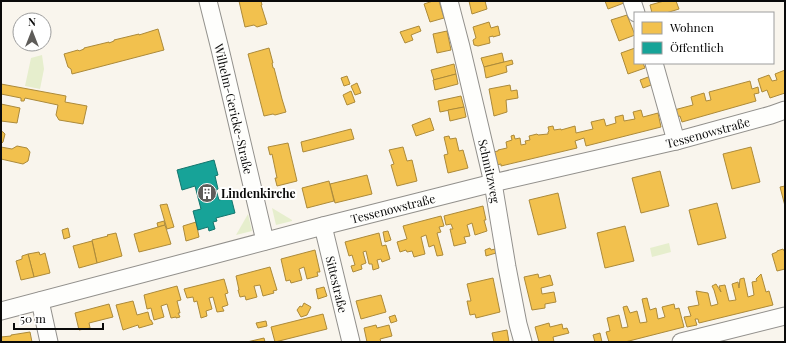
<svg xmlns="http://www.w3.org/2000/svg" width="786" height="343" font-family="'Playfair Display',serif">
	<rect width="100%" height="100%" fill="#f9f5ed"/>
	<g fill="#e6eecd">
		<polygon points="42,55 44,69 40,89 25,86 31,58"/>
		<polygon points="272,208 292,220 292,221 276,225"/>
		<polygon points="248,214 252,231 236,235"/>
		<polygon points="669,243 671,252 652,257 650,248"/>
	</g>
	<g fill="#f2c14e" stroke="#ac8a3a">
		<polygon points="239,1 261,1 262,5 261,5 267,24 257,27 254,25 245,27"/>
		<polygon points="433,1 439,1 444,18 430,22 424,4"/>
		<polygon points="469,1 485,1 487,9 472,14"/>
		<polygon points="605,1 623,1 624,3 608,9"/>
		<polygon points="664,1 676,1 679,9 666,13 652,13 650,5"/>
		<polygon points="627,15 635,35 619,41 611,20"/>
		<polygon points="489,22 491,28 498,26 500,35 493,37 493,36 489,37 490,43 478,46 474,45 473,40 476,38 473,27"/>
		<polygon points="419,26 421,31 411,35 413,40 405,43 400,32"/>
		<polygon points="158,29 164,50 72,74 71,69 68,67 64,54 78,50 79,51 84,49 84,48 109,42 109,43 114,41 114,40 139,34 139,35"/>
		<polygon points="447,31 451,50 437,53 433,34"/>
		<polygon points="269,48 273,63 272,63 273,68 274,68 282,99 286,112 275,115 273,114 264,116 248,54"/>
		<polygon points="635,48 635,63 643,63 645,68 628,74 621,53"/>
		<polygon points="502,53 504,62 484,67 481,58"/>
		<polygon points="512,60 513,64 506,66 507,72 486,78 484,67"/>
		<polygon points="454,64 456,74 434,80 431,70"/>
		<polygon points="785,70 785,93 770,98 767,90 762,92 758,79 769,75 772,81 777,80 775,74"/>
		<polygon points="456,74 458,84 435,90 433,80"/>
		<polygon points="347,76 350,84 344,86 341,78"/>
		<polygon points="651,76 654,84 643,88 640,80"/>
		<polygon points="750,81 752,89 758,87 759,93 754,94 756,101 682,122 680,116 676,117 674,110 693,105 691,97 704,93 706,101 711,100 709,92"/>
		<polygon points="357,83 361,93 355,95 351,86"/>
		<polygon points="1,84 66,96 65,102 87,106 83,124 59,120 56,115 58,105 25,98 24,101 21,101 21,98 1,94"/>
		<polygon points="510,85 511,91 517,90 518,98 506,100 507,112 494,116 489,89"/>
		<polygon points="351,91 355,102 347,105 343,95"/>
		<polygon points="461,96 464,107 440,112 438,101"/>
		<polygon points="1,104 20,108 17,123 1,121"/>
		<polygon points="464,107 466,117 450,121 448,110"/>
		<polygon points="641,110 643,117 658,113 661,127 586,146 584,138 575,141 577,148 501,166 501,164 496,165 493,152 498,151 498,150 507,148 506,142 512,140 511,136 514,135 515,139 520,138 521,145 526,144 525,141 530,140 529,136 537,134 538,135 548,134 548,132 549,131 548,127 553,126 554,130 561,129 561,130 575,126 576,133 593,129 591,122 604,119 606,126 616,123 615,117 623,115 624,121 635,119 633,112"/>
		<polygon points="430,118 434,130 416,136 412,125"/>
		<polygon points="351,129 354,139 303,152 301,142"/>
		<polygon points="1,131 3,132 5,134 3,142 1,144"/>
		<polygon points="449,136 450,139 456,138 459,151 463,150 468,168 448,173 444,155 448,154 444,137"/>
		<polygon points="288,143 297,181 277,186 275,178 277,178 272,154 270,155 268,147"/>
		<polygon points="17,146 27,148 30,152 28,161 23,164 1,159 1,147 12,149"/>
		<polygon points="403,147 407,161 412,160 417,181 397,186 391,165 394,164 389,150"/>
		<polygon points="751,147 760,182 732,189 723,154"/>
		<polygon points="660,171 669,206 641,213 632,178"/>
		<polygon points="367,175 372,194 335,203 330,184"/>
		<polygon points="329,181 334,201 307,208 302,188"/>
		<polygon points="785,186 785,206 780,187"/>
		<polygon points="558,193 566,228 538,235 529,200"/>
		<polygon points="717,203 726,238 698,245 689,210"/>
		<polygon points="167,204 174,227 167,229 160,205"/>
		<polygon points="483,206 486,220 484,220 487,231 475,235 472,223 467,225 470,236 464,237 466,243 454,246 450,229 453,229 451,224 446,225 444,216"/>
		<polygon points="441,216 444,226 439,227 441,232 437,233 443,255 437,256 434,245 429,247 426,235 421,237 425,254 414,257 412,251 407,252 406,250 400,252 397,242 407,239 403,226"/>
		<polygon points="164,221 165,225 158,227 157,223"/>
		<polygon points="196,222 199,237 186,241 183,226"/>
		<polygon points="165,225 171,244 139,252 134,234"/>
		<polygon points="625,226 634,261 605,268 597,233"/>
		<polygon points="68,228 70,237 64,239 62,230"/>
		<polygon points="388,231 391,240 385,242 383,232"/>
		<polygon points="116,233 122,256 97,263 92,240 108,236 107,235"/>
		<polygon points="379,233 382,246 386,245 390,259 382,262 381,259 377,260 379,268 373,270 372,264 369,264 366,251 363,252 366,263 361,265 362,269 353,272 351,266 355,265 352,255 349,256 345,242"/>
		<polygon points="92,241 97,263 79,268 73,246"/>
		<polygon points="490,248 491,250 495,249 496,253 486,256 485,250"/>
		<polygon points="783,249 784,251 785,251 785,269 777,271 772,254 777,252 777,251"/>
		<polygon points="315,250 320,272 317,272 318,276 307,279 304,267 299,269 302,280 291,283 290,280 286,281 281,259"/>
		<polygon points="39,252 40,255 45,253 50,273 34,277 28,254"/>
		<polygon points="28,254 34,277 21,280 16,261 22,259 22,256"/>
		<polygon points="270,267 277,290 273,291 274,293 263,296 260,285 254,286 257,297 246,300 245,296 240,297 238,290 239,290 236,276"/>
		<polygon points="538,274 539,278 550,275 553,285 541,288 542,294 554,292 556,302 545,304 545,308 532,310 524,277"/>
		<polygon points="761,274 766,292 769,291 773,305 699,323 698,319 695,319 697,325 687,327 684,317 691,316 688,307 699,305 696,291 708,293 711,306 718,304 714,290 712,286 716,284 721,292 719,286 725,285 729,301 736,300 732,284 738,282 739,288 740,279 744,278 748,297 754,295 752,282 757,281 756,279"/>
		<polygon points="493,278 500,312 476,318 475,314 470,315 467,301 471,301 467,284"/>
		<polygon points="224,279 228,293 225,294 228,305 222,307 224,311 217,312 213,297 209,298 212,309 206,311 207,316 201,318 197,301 194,302 193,297 187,298 184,289"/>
		<polygon points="177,286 181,300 177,301 180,313 178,313 180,317 176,318 176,317 171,318 167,304 161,306 164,317 154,320 151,308 147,309 144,295"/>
		<polygon points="324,287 327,296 318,299 316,289"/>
		<polygon points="381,295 386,312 361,319 356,301"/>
		<polygon points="647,298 650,310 656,308 658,319 665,317 662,307 674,304 675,309 679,308 684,327 625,342 609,342 606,332 610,331 607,318 619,315 622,328 628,327 623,307 627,306 630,313 637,311 640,323 647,322 642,299"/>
		<polygon points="133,301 137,315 148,312 150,320 151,320 153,324 139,328 138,325 123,330 116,305"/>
		<polygon points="304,303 311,307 307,315 301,317 297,310 300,306 302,307"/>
		<polygon points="109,304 113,317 89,323 90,328 79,330 75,313"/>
		<polygon points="323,314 327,329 275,342 271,327"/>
		<polygon points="395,315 397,321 391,323 389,317"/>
		<polygon points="266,321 267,326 258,328 256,323"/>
		<polygon points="549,323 550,327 562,324 563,329 567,328 569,333 553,337 554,342 539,342 535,327"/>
		<polygon points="376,325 377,328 389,325 392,336 380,339 381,342 367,342 364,328"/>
		<polygon points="507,330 509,342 494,342 492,333"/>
		<polygon points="30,332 32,342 1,342 1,337 11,336 11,335"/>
		<polygon points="600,333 602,342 595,342 593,335"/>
		<polygon points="264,338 265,342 247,342"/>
	</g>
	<polygon fill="#17a398" stroke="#13756d" points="214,160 218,175 215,176 218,189 216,190 219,200 231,197 235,213 216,218 217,221 213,222 215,229 209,231 208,227 198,230 193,211 201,209 195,186 182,190 177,170"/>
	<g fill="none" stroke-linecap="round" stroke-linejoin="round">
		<g stroke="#92908c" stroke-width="19">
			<g id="minor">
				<path id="s1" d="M208,1L220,49L265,241"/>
				<path id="s2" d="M449,1L461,47L493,183L507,267L518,324L523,342"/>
				<polyline points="632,1 636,13"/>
				<polyline points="654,63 676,141"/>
				<path id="s3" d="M323,226L351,342"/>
				<polyline points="40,301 49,342"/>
				<path id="s4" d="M1,311L323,226L493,183L676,141L771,115L785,110"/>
				<polyline points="681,342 785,316"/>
			</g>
		</g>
		<use href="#minor" stroke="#fefefc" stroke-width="17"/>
	</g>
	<defs>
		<g id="building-disc" transform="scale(1)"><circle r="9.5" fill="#5e5c59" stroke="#fff"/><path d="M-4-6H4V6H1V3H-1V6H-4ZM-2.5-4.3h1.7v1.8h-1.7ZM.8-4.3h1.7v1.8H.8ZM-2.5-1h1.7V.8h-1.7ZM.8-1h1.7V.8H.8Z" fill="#fff"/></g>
	</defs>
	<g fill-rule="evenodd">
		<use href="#building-disc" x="207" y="193"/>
	</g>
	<g text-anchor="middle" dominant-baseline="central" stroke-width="4" stroke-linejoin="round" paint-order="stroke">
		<g font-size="12" fill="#0a0a0a" stroke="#fff">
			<text stroke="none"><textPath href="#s1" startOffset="111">Wilhelm-Gericke-Straße</textPath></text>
			<text stroke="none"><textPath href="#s4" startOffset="729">Tessenowstraße</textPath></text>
			<text stroke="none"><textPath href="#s2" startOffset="175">Schmitzweg</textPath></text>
			<text stroke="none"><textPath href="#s4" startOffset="405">Tessenowstraße</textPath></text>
			<text stroke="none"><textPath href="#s3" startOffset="60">Sittestraße</textPath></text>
		</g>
		<g font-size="12" font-weight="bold" fill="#0a0a0a" stroke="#fff" text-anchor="start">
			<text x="221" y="193">Lindenkirche</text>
		</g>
	</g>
	<rect width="786" height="343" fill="none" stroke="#0a0a0a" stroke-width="4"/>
	<rect x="634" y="12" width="140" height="52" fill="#ffffff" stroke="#9d9d9d"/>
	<rect x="642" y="22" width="20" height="12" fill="#f2c14e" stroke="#9d9d9d"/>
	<text x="670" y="32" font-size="12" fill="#0a0a0a">Wohnen</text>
	<rect x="642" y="42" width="20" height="12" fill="#17a398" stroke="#9d9d9d"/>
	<text x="670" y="52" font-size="12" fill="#0a0a0a">Öffentlich</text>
	<g transform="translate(32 32)"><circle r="19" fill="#ffffff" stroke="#9d9d9d"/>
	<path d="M0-3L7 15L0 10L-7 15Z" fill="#5e5c59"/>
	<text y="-6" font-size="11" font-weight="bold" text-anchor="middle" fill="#0a0a0a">N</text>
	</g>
	<path d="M14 323v6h89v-6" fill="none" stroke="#0a0a0a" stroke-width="2"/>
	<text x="20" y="323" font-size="12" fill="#0a0a0a" stroke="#ffffff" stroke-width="3" paint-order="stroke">50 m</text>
</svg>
